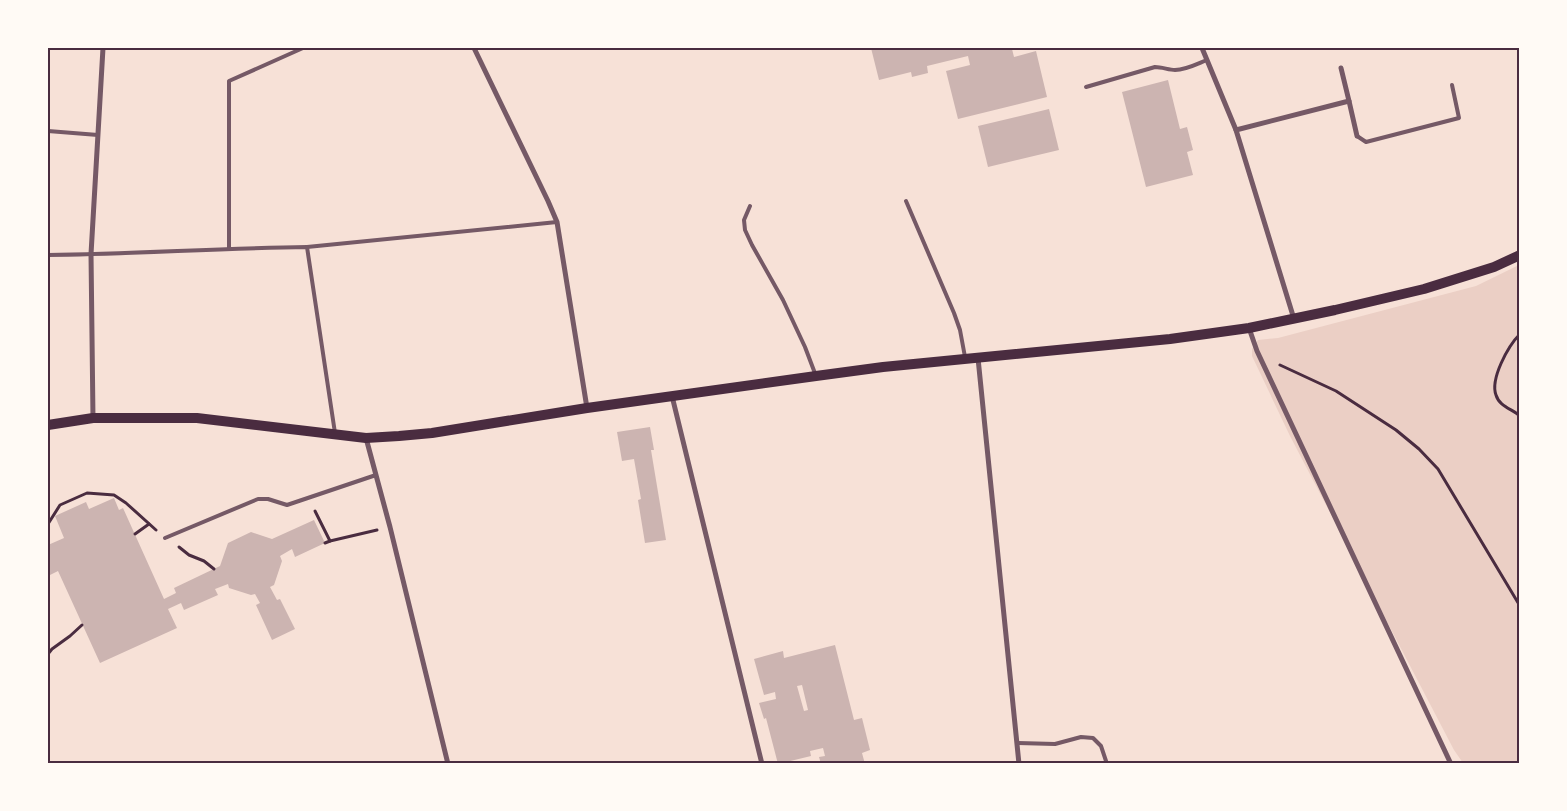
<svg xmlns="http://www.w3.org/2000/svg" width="1567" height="811" font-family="Georgia,serif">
	<rect width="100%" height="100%" fill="#f7e1d7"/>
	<polygon fill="#ebcfc5" points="1519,265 1519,763 1463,763 1454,750 1290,436 1252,356 1252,349 1258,340 1278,338 1476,286"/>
	<g fill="#ccb4b1" fill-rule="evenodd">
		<polygon points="871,48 1015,48 1012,49 1014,57 1036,51 1047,97 958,119 946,71 970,65 968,56 927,66 928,73 912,77 911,72 879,80"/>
		<polygon points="1168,80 1180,129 1187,127 1193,150 1187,152 1193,175 1146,187 1122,92"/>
		<polygon points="1049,109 1059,150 988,167 978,126"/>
		<polygon points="650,427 654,450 651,450 666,540 645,543 638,500 641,499 634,459 622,461 617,432"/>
		<polygon points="114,498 119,510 123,508 164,599 176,593 174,588 220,566 228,543 251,532 272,539 314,520 325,543 295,557 292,549 280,556 282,561 274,585 270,587 277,600 280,599 295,629 272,640 256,605 260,603 255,594 251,595 229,588 228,584 215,589 218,595 184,610 181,603 168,609 177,628 100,663 58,571 48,576 48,556 50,555 48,545 64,538 55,516 86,502 89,509"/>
		<path d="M835,645L854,720L862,718L870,750L862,753L865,764H821L819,757L825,756L823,748L810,751L811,756L778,764L766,718L764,719L759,703L776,699L775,692L764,695L754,659L783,651L784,658ZM802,685L808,710L804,711L797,686Z"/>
	</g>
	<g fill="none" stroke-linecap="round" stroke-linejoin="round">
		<g stroke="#4a2c40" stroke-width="3">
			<path d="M1520,334C1508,346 1490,379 1496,395C1499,406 1512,409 1520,416"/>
			<polyline points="1280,365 1336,391 1396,430 1419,449 1438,469 1520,606"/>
			<polyline points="315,511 330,541 377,530"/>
			<polyline points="48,524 60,505 87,493 114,495 126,503 156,530"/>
			<polyline points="135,534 149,524"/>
			<polyline points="325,543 330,541"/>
			<polyline points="179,547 189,555 204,561 214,569"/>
			<polyline points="48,654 52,649 70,636 82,625"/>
		</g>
		<g stroke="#755966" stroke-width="4">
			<path d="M1086,87L1155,67C1162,67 1169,70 1175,70C1186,70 1197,64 1207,60"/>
			<polyline points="48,131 98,135"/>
			<polyline points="1357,136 1366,142 1459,118 1452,85"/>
			<polyline points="906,201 954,313 960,330 965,357"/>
			<polyline points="750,206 744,220 745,230 752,245 783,300 805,347 816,376"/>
			<polyline points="307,247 557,222"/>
			<polyline points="229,248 229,81 303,48"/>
			<path d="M48,255C134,254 221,248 307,247L335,433"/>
			<polyline points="165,538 258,499 268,499 287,505 376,475"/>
			<polyline points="1018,743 1055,744 1081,737 1093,738 1101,746 1107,764"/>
		</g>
		<g stroke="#755966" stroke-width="5">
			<polyline points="474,48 548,201 557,222 587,408"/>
			<polyline points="1202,48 1236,130 1294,319"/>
			<polyline points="1349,101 1357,136"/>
			<polyline points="1236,130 1349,101 1341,68"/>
			<polyline points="1249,328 1257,351 1451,764"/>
			<polyline points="978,358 1019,764"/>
			<polyline points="672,396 762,764"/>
			<polyline points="93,418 91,254 103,48"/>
			<polyline points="366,438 390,527 448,764"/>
		</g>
		<polyline stroke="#4a2c40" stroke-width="10" points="48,425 93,418 197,418 366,438 399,436 432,433 587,408 816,376 883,367 1170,339 1249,328 1335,310 1424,289 1494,267 1520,255"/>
	</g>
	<rect width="1567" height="811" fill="none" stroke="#fffaf5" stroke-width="98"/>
	<rect x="49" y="49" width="1469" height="713" fill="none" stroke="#4a2c40" stroke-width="2"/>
</svg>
